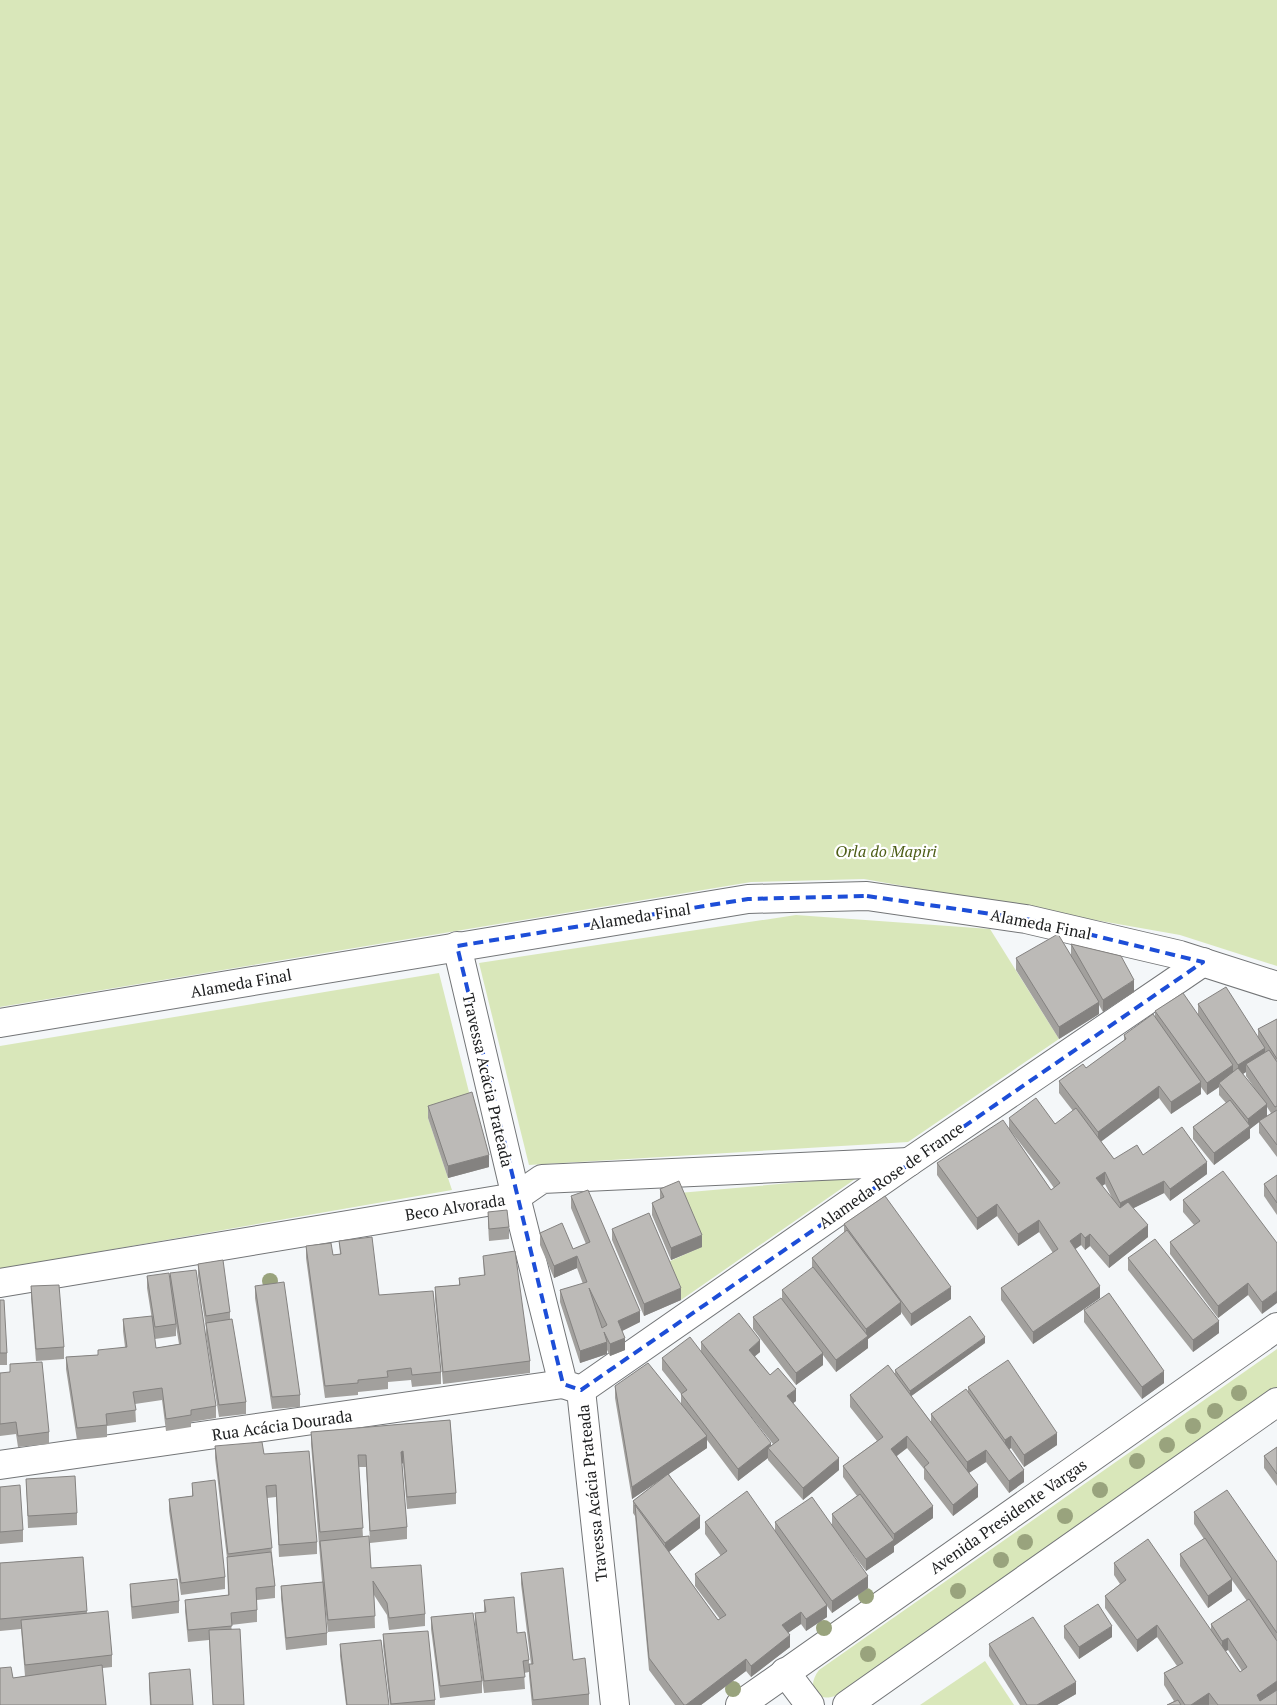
<svg xmlns="http://www.w3.org/2000/svg" width="1277" height="1705" font-family="'PT Serif',serif">
	<rect width="100%" height="100%" fill="#f4f7f9"/>
	<g fill="#d9e7ba">
		<polygon points="0,0 1277,0 1277,966 1180,935 864,879 751,882 0,1007"/>
		<polygon points="796,915 990,929 1059,1039 908,1142 529,1165 479,963"/>
		<polygon points="439,973 472,1104 428,1118 452,1190 0,1269 0,1046"/>
		<polygon points="858,1177 681,1300 666,1263 701,1247 679,1193"/>
		<path d="M1277,1349V1389L837,1695C817,1704 805,1688 819,1670Z"/>
		<polygon points="985,1661 1014,1705 920,1705"/>
	</g>
	<g fill="none" stroke-linecap="round" stroke-linejoin="round">
		<g stroke="#737577" stroke-width="30">
			<g id="minor">
				<polyline points="457,946 516,1197 563,1384 581,1390 615,1705"/>
				<polyline points="0,1023 748,899 867,896 1026,919 1180,955 1277,986"/>
				<polyline points="0,1283 516,1197 542,1179 909,1162"/>
				<polyline points="581,1390 909,1162 1203,962"/>
				<polyline points="0,1465 563,1384"/>
				<polyline points="785,1672 810,1705"/>
				<polyline points="740,1705 1277,1327"/>
				<polyline points="847,1705 1277,1402"/>
			</g>
		</g>
		<use href="#minor" stroke="#fff" stroke-width="28"/>
	</g>
	<g fill="#99a37d">
		<circle cx="270" cy="1281" r="8"/>
		<circle cx="1239" cy="1393" r="8"/>
		<circle cx="1215" cy="1411" r="8"/>
		<circle cx="1193" cy="1426" r="8"/>
		<circle cx="1167" cy="1445" r="8"/>
		<circle cx="1137" cy="1461" r="8"/>
		<circle cx="1100" cy="1490" r="8"/>
		<circle cx="1065" cy="1516" r="8"/>
		<circle cx="1025" cy="1542" r="8"/>
		<circle cx="1001" cy="1560" r="8"/>
		<circle cx="958" cy="1591" r="8"/>
		<circle cx="866" cy="1596" r="8"/>
		<circle cx="824" cy="1628" r="8"/>
		<circle cx="868" cy="1654" r="8"/>
		<circle cx="733" cy="1689" r="8"/>
	</g>
	<g fill="#a2a09d" fill-rule="evenodd">
		<polygon points="1071,944 1134,992 1103,1012 1099,1005 1099,1014 1059,1039 1016,970 1016,958 1071,956"/>
		<path d="M1198,1004L1258,1037V1029L1277,1019V1157L1259,1133V1122L1250,1129V1138L1214,1165L1193,1139V1127L1226,1103L1219,1095V1087L1207,1095L1201,1087V1094L1171,1114L1159,1098L1101,1141L1114,1159L1143,1155L1207,1174L1170,1201L1164,1193L1133,1208L1148,1237L1109,1268L1090,1246L1085,1250L1081,1245L1075,1249L1100,1298L1033,1344L1001,1300V1288L1053,1253L1039,1232L1018,1246L997,1216L977,1230L937,1175V1163L1009,1130V1118L1055,1124L1073,1111L1059,1093V1081L1086,1068L1124,1041V1035L1155,1017V1011L1198,1014ZM1246,1072V1076L1255,1089L1243,1074ZM1267,1107L1271,1113L1267,1116ZM1010,1130L1047,1178L1054,1188L1051,1190ZM1105,1184L1112,1198L1102,1186Z"/>
		<polygon points="428,1106 489,1167 448,1178 428,1118"/>
		<polygon points="1277,1175 1277,1215 1264,1196 1264,1184"/>
		<polygon points="660,1189 702,1247 671,1260 652,1215 652,1203 660,1199"/>
		<polygon points="571,1196 640,1322 622,1331 625,1350 610,1356 607,1350 607,1354 580,1363 560,1302 560,1290 583,1284 577,1268 554,1278 540,1245 540,1233 573,1249 586,1244 571,1208"/>
		<polygon points="1183,1200 1277,1243 1262,1314 1248,1295 1218,1318 1170,1254 1170,1242 1194,1225 1183,1212"/>
		<polygon points="488,1212 509,1227 509,1239 489,1241 488,1224"/>
		<polygon points="844,1224 951,1299 911,1326 901,1312 901,1314 868,1339 868,1348 836,1372 823,1355 823,1365 796,1385 753,1329 753,1317 782,1299 782,1290 812,1269 812,1258 844,1233"/>
		<polygon points="612,1229 681,1300 644,1316 612,1240"/>
		<polygon points="339,1241 379,1295 441,1372 441,1384 412,1387 411,1380 388,1382 388,1389 358,1392 358,1395 325,1398 306,1258 306,1246 333,1255 340,1254"/>
		<polygon points="483,1256 530,1361 530,1373 443,1384 435,1299 435,1287 459,1285 459,1278 484,1276"/>
		<polygon points="1128,1258 1219,1333 1193,1352 1128,1270"/>
		<polygon points="198,1264 230,1312 230,1319 246,1402 246,1414 219,1417 206,1335 206,1328 198,1276"/>
		<polygon points="170,1273 216,1406 216,1418 191,1422 191,1427 166,1431 162,1400 135,1404 136,1422 107,1426 107,1437 77,1440 66,1369 66,1357 98,1355 125,1347 123,1331 123,1319 156,1348 179,1344 176,1326 176,1336 155,1339 147,1288 147,1276 170,1280"/>
		<polygon points="31,1286 64,1347 64,1359 36,1361 31,1298"/>
		<polygon points="255,1286 300,1395 300,1407 272,1409 255,1298"/>
		<polygon points="0,1300 7,1353 7,1365 0,1365"/>
		<polygon points="1084,1310 1164,1383 1142,1399 1084,1322"/>
		<path d="M701,1342L760,1352L755,1356L770,1375L796,1401L793,1403L839,1470L803,1500L768,1460V1458L738,1481L707,1440V1448L669,1474L700,1528L669,1552L718,1620L720,1619L695,1586V1574L721,1556L705,1534V1522L775,1531V1522L832,1525V1514L857,1496L843,1477V1466L877,1441L850,1407V1395L895,1375V1370L985,1343L911,1396L931,1422V1414L968,1392V1387L1057,1445L1024,1467L1011,1448L1009,1449L1024,1482L1009,1493L986,1462L969,1473L978,1497L953,1516L924,1479V1469L907,1448L897,1456L933,1518L894,1546V1552L866,1571L839,1536L868,1588L832,1613L827,1606V1617L806,1631L801,1624L788,1633L790,1647L751,1677L746,1671L701,1705H675L649,1670L635,1516L633,1513V1501L662,1479L632,1499L615,1398V1386L681,1404V1394L662,1370V1358L701,1352ZM737,1399L773,1444L771,1446Z"/>
		<polygon points="10,1364 49,1432 49,1444 18,1447 16,1434 0,1436 0,1373 10,1373"/>
		<polygon points="450,1420 456,1493 456,1504 407,1509 403,1463 402,1464 407,1527 407,1539 370,1543 366,1467 359,1467 363,1537 371,1568 425,1614 425,1626 389,1630 387,1615 374,1595 375,1628 328,1632 324,1597 327,1633 327,1645 286,1650 281,1598 281,1586 322,1582 311,1444 311,1432"/>
		<polygon points="215,1446 264,1454 317,1542 317,1554 279,1557 276,1497 267,1498 275,1586 275,1598 257,1600 257,1622 231,1625 244,1705 213,1705 209,1640 188,1642 185,1611 185,1600 228,1595 227,1558 215,1458"/>
		<polygon points="1277,1447 1277,1486 1264,1468 1264,1456"/>
		<polygon points="26,1479 77,1513 77,1525 28,1528"/>
		<polygon points="192,1483 225,1577 225,1589 181,1595 169,1511 169,1499 192,1496"/>
		<polygon points="0,1487 23,1530 23,1542 0,1544"/>
		<path d="M1194,1512L1277,1562V1705H1167L1174,1701L1164,1685V1673L1177,1666L1157,1637L1137,1652L1105,1608V1596L1120,1584L1114,1575V1563L1211,1630V1624L1247,1601L1232,1580V1591L1208,1608L1180,1566V1554L1204,1539L1194,1524ZM1228,1650L1242,1671L1240,1672L1225,1651Z"/>
		<polygon points="83,1557 87,1613 112,1655 112,1667 103,1668 0,1705 13,1678 25,1676 21,1629 0,1631 0,1563"/>
		<polygon points="521,1573 573,1660 589,1694 589,1705 532,1705 529,1676 529,1664 531,1664 521,1584"/>
		<polygon points="130,1584 179,1601 179,1613 132,1619 130,1596"/>
		<polygon points="484,1600 517,1633 529,1660 529,1672 524,1673 525,1689 484,1693 475,1625 475,1613 484,1612"/>
		<polygon points="431,1617 482,1681 482,1693 440,1698 431,1629"/>
		<polygon points="1064,1626 1112,1637 1079,1659 1064,1638"/>
		<polygon points="383,1634 435,1700 435,1705 390,1705 383,1646"/>
		<polygon points="340,1644 389,1705 346,1705 340,1656"/>
		<polygon points="989,1644 1076,1694 1057,1705 1020,1705 989,1656"/>
		<polygon points="149,1673 193,1705 150,1705 149,1685"/>
	</g>
	<g fill="#848280">
		<polygon points="1134,980 1134,992 1103,1012 1103,1000"/>
		<polygon points="1099,1002 1099,1014 1059,1039 1059,1027"/>
		<polygon points="1265,1048 1265,1060 1246,1064 1246,1072 1238,1077 1238,1065"/>
		<polygon points="1233,1065 1233,1077 1219,1083 1219,1087 1207,1095 1207,1083"/>
		<polygon points="1201,1082 1201,1094 1171,1114 1171,1102"/>
		<polygon points="1159,1086 1159,1098 1098,1144 1098,1132"/>
		<polygon points="1267,1104 1267,1116 1250,1129 1250,1138 1214,1165 1214,1153 1248,1128 1248,1119"/>
		<polygon points="489,1155 489,1167 448,1178 448,1166"/>
		<polygon points="1207,1162 1207,1174 1170,1201 1170,1189"/>
		<polygon points="1105,1172 1105,1184 1096,1190 1096,1178"/>
		<polygon points="1164,1181 1164,1193 1120,1215 1120,1203"/>
		<polygon points="997,1204 997,1216 977,1230 977,1218"/>
		<polygon points="1039,1220 1039,1232 1018,1246 1018,1234"/>
		<polygon points="1148,1225 1148,1237 1109,1268 1109,1256"/>
		<polygon points="1081,1233 1081,1245 1070,1253 1070,1241"/>
		<polygon points="1090,1234 1090,1246 1085,1250 1085,1238"/>
		<polygon points="702,1235 702,1247 671,1260 671,1248"/>
		<polygon points="577,1256 577,1268 554,1278 554,1266"/>
		<polygon points="1248,1283 1248,1295 1218,1318 1218,1306"/>
		<polygon points="1100,1286 1100,1298 1033,1344 1033,1332"/>
		<polygon points="951,1287 951,1299 911,1326 911,1314"/>
		<polygon points="681,1288 681,1300 644,1316 644,1304"/>
		<polygon points="1277,1291 1277,1303 1262,1314 1262,1302"/>
		<polygon points="901,1302 901,1314 868,1339 868,1348 836,1372 836,1360 866,1338 866,1329"/>
		<polygon points="640,1311 640,1322 618,1333 618,1321"/>
		<polygon points="1219,1321 1219,1333 1193,1352 1193,1340"/>
		<polygon points="985,1337 985,1343 910,1397 910,1391"/>
		<polygon points="625,1338 625,1350 610,1356 610,1344"/>
		<polygon points="760,1340 760,1352 749,1361 749,1350"/>
		<polygon points="607,1342 607,1354 580,1363 580,1351"/>
		<polygon points="823,1353 823,1365 796,1385 796,1373"/>
		<polygon points="1164,1371 1164,1383 1142,1399 1142,1387"/>
		<polygon points="796,1389 796,1401 787,1408 787,1396"/>
		<polygon points="1057,1433 1057,1445 1024,1467 1024,1455"/>
		<polygon points="707,1436 707,1448 632,1499 632,1487"/>
		<polygon points="907,1436 907,1448 891,1460 891,1449"/>
		<polygon points="1011,1436 1011,1448 1005,1452 1005,1440"/>
		<polygon points="771,1443 771,1452 768,1448 768,1458 738,1481 738,1469"/>
		<polygon points="986,1450 986,1462 967,1474 967,1462"/>
		<polygon points="403,1451 403,1463 401,1464 401,1452"/>
		<polygon points="839,1458 839,1470 803,1500 803,1488"/>
		<polygon points="1024,1470 1024,1482 1009,1493 1009,1481"/>
		<polygon points="978,1485 978,1497 953,1516 953,1505"/>
		<polygon points="933,1506 933,1518 894,1546 894,1552 866,1571 866,1559 894,1540 894,1534"/>
		<polygon points="700,1516 700,1528 665,1555 665,1543"/>
		<polygon points="868,1576 868,1588 832,1613 832,1601"/>
		<polygon points="1232,1579 1232,1591 1208,1608 1208,1596"/>
		<polygon points="827,1605 827,1617 806,1631 806,1619"/>
		<polygon points="801,1612 801,1624 782,1637 782,1625"/>
		<polygon points="1157,1625 1157,1637 1137,1652 1137,1640"/>
		<polygon points="1112,1626 1112,1637 1079,1659 1079,1647"/>
		<polygon points="790,1635 790,1647 751,1677 751,1666"/>
		<polygon points="1228,1638 1228,1650 1222,1653 1222,1641"/>
		<polygon points="746,1659 746,1671 701,1705 686,1705"/>
		<polygon points="1277,1681 1277,1693 1260,1705 1257,1695"/>
		<polygon points="1076,1682 1076,1694 1057,1705 1037,1705"/>
		<polygon points="1209,1693 1209,1705 1191,1705"/>
	</g>
	<g fill="#bcbab7" stroke="#848280" fill-rule="evenodd">
		<polygon points="1058,934 1099,1002 1059,1027 1016,958"/>
		<polygon points="1071,944 1121,956 1134,980 1103,1000"/>
		<polygon points="1226,987 1265,1048 1238,1065 1198,1004"/>
		<polygon points="1183,993 1233,1065 1207,1083 1155,1011"/>
		<polygon points="1153,1014 1201,1082 1171,1102 1159,1086 1098,1132 1059,1081 1083,1064 1086,1068 1126,1039 1124,1035"/>
		<polygon points="1277,1019 1277,1059 1258,1029"/>
		<polygon points="1269,1050 1277,1062 1277,1106 1275,1107 1246,1064"/>
		<polygon points="1238,1068 1267,1104 1248,1119 1219,1083"/>
		<polygon points="472,1092 489,1155 448,1166 428,1106"/>
		<polygon points="1036,1098 1055,1124 1076,1108 1114,1159 1137,1145 1143,1155 1182,1127 1207,1162 1170,1189 1164,1181 1120,1203 1105,1172 1096,1178 1120,1208 1128,1202 1148,1225 1109,1256 1090,1234 1085,1238 1081,1233 1070,1241 1100,1286 1033,1332 1001,1288 1058,1249 1039,1220 1018,1234 997,1204 977,1218 937,1163 1003,1120 1051,1190 1060,1183 1009,1118"/>
		<polygon points="1230,1100 1250,1126 1214,1153 1193,1127"/>
		<polygon points="1277,1110 1277,1145 1259,1121"/>
		<polygon points="1223,1171 1277,1243 1277,1291 1262,1302 1248,1283 1218,1306 1170,1242 1200,1221 1183,1200"/>
		<polygon points="1277,1175 1277,1203 1264,1184"/>
		<polygon points="679,1181 702,1235 671,1248 652,1203 664,1197 660,1189"/>
		<path d="M588,1190L640,1311L618,1321L625,1338L610,1344L604,1332L607,1342L580,1351L560,1290L587,1282L577,1256L554,1266L540,1233L562,1223L573,1249L590,1242L571,1196ZM589,1288L607,1325L602,1328Z"/>
		<polygon points="885,1196 951,1287 911,1314 844,1224"/>
		<polygon points="507,1210 509,1227 489,1229 488,1212"/>
		<polygon points="649,1213 681,1288 644,1304 612,1229"/>
		<polygon points="847,1230 901,1302 866,1329 812,1258"/>
		<polygon points="372,1237 379,1295 433,1291 441,1372 412,1375 411,1368 387,1371 388,1377 358,1380 358,1383 325,1386 306,1246 331,1243 333,1255 341,1254 339,1241"/>
		<polygon points="1155,1239 1219,1321 1193,1340 1128,1258"/>
		<polygon points="515,1251 530,1361 443,1372 435,1287 460,1285 459,1278 485,1275 483,1256"/>
		<polygon points="223,1260 230,1312 206,1316 198,1264"/>
		<polygon points="813,1267 868,1336 836,1360 782,1290"/>
		<polygon points="196,1270 216,1406 191,1410 191,1415 166,1419 162,1388 133,1392 136,1410 106,1414 107,1425 77,1428 66,1357 98,1355 98,1350 127,1347 123,1319 152,1316 156,1348 181,1344 170,1273"/>
		<polygon points="169,1273 176,1324 155,1327 147,1276"/>
		<polygon points="284,1282 300,1395 272,1397 255,1286"/>
		<polygon points="59,1285 64,1347 36,1349 31,1286"/>
		<polygon points="1109,1293 1164,1371 1142,1387 1084,1310"/>
		<polygon points="781,1298 823,1353 796,1373 753,1317"/>
		<polygon points="0,1300 4,1300 7,1353 0,1353"/>
		<polygon points="739,1313 760,1340 749,1350 770,1375 778,1368 796,1389 787,1396 839,1458 803,1488 768,1448 779,1440 701,1342"/>
		<polygon points="970,1316 985,1337 910,1391 895,1370"/>
		<polygon points="232,1319 246,1402 219,1405 206,1323"/>
		<polygon points="690,1337 771,1443 738,1469 681,1394 687,1390 662,1358"/>
		<polygon points="1008,1360 1057,1433 1024,1455 1011,1436 1005,1440 968,1387"/>
		<polygon points="42,1362 49,1432 18,1436 16,1422 0,1424 0,1373 10,1372 10,1364"/>
		<polygon points="648,1363 707,1436 632,1487 615,1386"/>
		<polygon points="888,1365 978,1485 953,1505 924,1467 929,1463 907,1436 891,1449 933,1506 894,1534 843,1466 883,1437 850,1395"/>
		<polygon points="966,1389 1024,1470 1009,1481 986,1450 967,1462 931,1414"/>
		<polygon points="450,1420 456,1493 407,1497 403,1451 401,1452 407,1527 370,1531 366,1455 358,1455 363,1528 320,1532 311,1432"/>
		<polygon points="262,1442 264,1454 309,1451 317,1542 279,1545 276,1485 266,1486 272,1548 228,1554 215,1446"/>
		<polygon points="1277,1447 1277,1474 1264,1456"/>
		<polygon points="668,1474 700,1516 665,1543 633,1501"/>
		<polygon points="75,1476 77,1513 28,1516 26,1479"/>
		<polygon points="215,1480 225,1577 181,1583 169,1499 193,1496 192,1483"/>
		<polygon points="20,1485 23,1530 0,1532 0,1487"/>
		<polygon points="1227,1490 1277,1562 1277,1633 1194,1512"/>
		<polygon points="747,1491 827,1605 806,1619 801,1612 782,1625 790,1635 751,1666 746,1659 686,1705 684,1705 649,1658 635,1505 718,1620 726,1615 695,1574 727,1551 705,1522"/>
		<polygon points="860,1494 894,1540 866,1559 832,1514"/>
		<polygon points="812,1497 868,1576 832,1601 775,1522"/>
		<polygon points="369,1536 371,1568 421,1565 425,1614 389,1618 387,1603 373,1581 375,1616 328,1620 320,1541"/>
		<polygon points="1205,1538 1232,1579 1208,1596 1180,1554"/>
		<polygon points="1148,1539 1240,1672 1247,1667 1228,1638 1222,1641 1211,1624 1249,1599 1277,1641 1277,1681 1257,1695 1260,1701 1277,1690 1277,1705 1218,1705 1209,1693 1191,1705 1185,1705 1164,1673 1183,1663 1157,1625 1137,1640 1105,1596 1126,1580 1114,1563"/>
		<polygon points="271,1552 275,1586 256,1588 257,1610 231,1613 232,1626 188,1630 185,1600 229,1595 227,1557"/>
		<polygon points="83,1557 87,1611 0,1619 0,1563"/>
		<polygon points="563,1568 573,1660 585,1658 589,1694 533,1700 529,1664 533,1664 521,1573"/>
		<polygon points="177,1579 179,1601 132,1607 130,1584"/>
		<polygon points="323,1582 327,1633 286,1638 281,1586"/>
		<polygon points="514,1597 517,1633 525,1632 529,1660 523,1661 525,1677 484,1681 475,1613 486,1612 484,1600"/>
		<polygon points="1098,1604 1112,1626 1079,1647 1064,1626"/>
		<polygon points="108,1611 112,1655 25,1665 21,1620"/>
		<polygon points="473,1613 482,1681 440,1686 431,1617"/>
		<polygon points="1033,1617 1076,1682 1037,1705 1027,1705 989,1644"/>
		<polygon points="240,1629 244,1705 213,1705 209,1630"/>
		<polygon points="428,1631 435,1700 391,1704 383,1634"/>
		<polygon points="381,1640 389,1705 347,1705 340,1644"/>
		<polygon points="102,1665 106,1705 0,1705 0,1668 11,1667 13,1678"/>
		<polygon points="190,1669 193,1705 151,1705 149,1673"/>
		<polygon points="1178,1700 1181,1705 1167,1705"/>
	</g>
	<path fill="none" stroke="#1d4ed8" stroke-width="4" stroke-dasharray="10 6" stroke-linejoin="round" d="M867,896L1026,919L1203,962L581,1390L563,1384L457,946L748,899Z"/>
	<g text-anchor="middle" dominant-baseline="central" stroke-width="4.5" stroke-linejoin="round" paint-order="stroke">
		<g font-size="16" font-style="italic" fill="#4e5e17" stroke="#fff">
			<text x="886" y="851">Orla do Mapiri</text>
		</g>
		<g font-size="16" fill="#1c1d1e" stroke="#fff">
			<text transform="translate(640 916) rotate(-9)">Alameda Final</text>
			<text transform="translate(1041 924) rotate(11)">Alameda Final</text>
			<text transform="translate(241 983) rotate(-10)">Alameda Final</text>
			<text transform="translate(488 1080) rotate(77)">Travessa Acácia Prateada</text>
			<text transform="translate(891 1175) rotate(-35)">Alameda Rose de France</text>
			<text transform="translate(455 1207) rotate(-9)">Beco Alvorada</text>
			<text transform="translate(282 1425) rotate(-8)">Rua Acácia Dourada</text>
			<text transform="translate(592 1493) rotate(-96)">Travessa Acácia Prateada</text>
			<text transform="translate(1008 1516) rotate(-35)">Avenida Presidente Vargas</text>
		</g>
	</g>
</svg>
